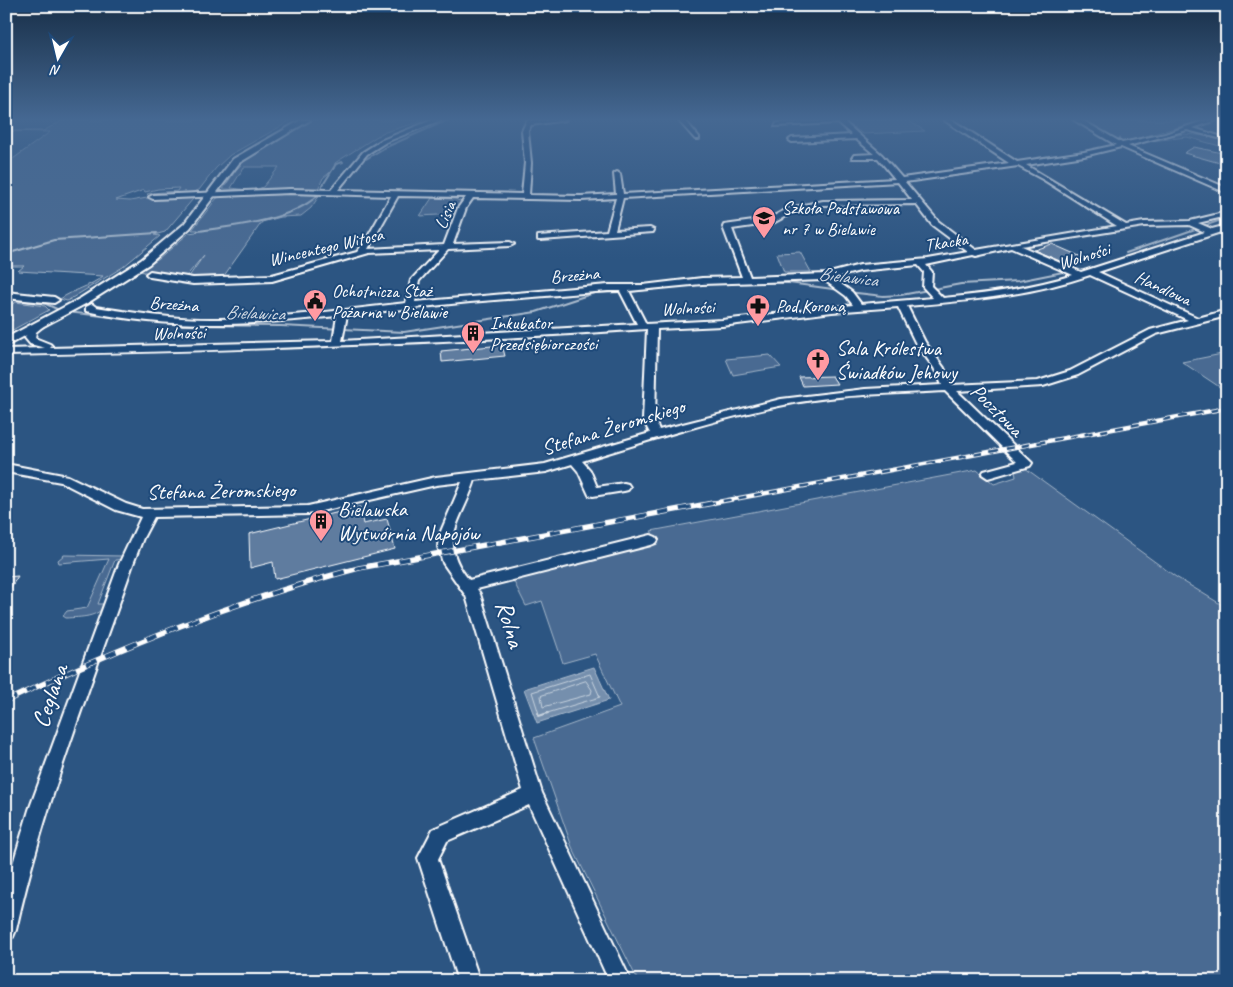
<svg xmlns="http://www.w3.org/2000/svg" width="1233" height="987" font-family="Caveat,sans-serif">
	<rect width="100%" height="100%" fill="#2c5582"/>
	<filter id="ink" filterUnits="userSpaceOnUse"><feTurbulence type="fractalNoise" baseFrequency=".02" numOctaves="2"/><feDisplacementMap in="SourceGraphic" scale="10" xChannelSelector="R" yChannelSelector="G"/><feConvolveMatrix kernelMatrix="1 2 1 2 8 2 1 2 1" color-interpolation-filters="sRGB"/></filter>
	<g filter="url(#ink)">
		<g fill="#486b92" stroke="#a4b5c8">
			<path d="M64,120H292L230,155L216,168L199,190L190,193L149,196L147,194L151,193L177,191L179,188L158,189L145,192L144,190L116,200L130,201L147,198L187,197L193,199L165,232L154,235L160,236L123,267L67,301L60,299C73,290 91,286 103,276L18,271L24,266H6V164L50,132L6,131H43Z"/>
			<polygon points="314,120 426,120 382,133 335,163 334,169 323,178 318,189 255,190 263,187 279,167 244,167 231,188 249,190 223,189 236,170 250,156"/>
			<polygon points="843,120 907,120 925,131 863,134"/>
			<polygon points="1085,120 1204,120 1124,142 1118,141 1120,138 1114,140"/>
			<path d="M1183,134C1199,135 1211,136 1226,141L1212,138L1227,142V148L1187,137L1141,142Z"/>
			<polygon points="267,193 316,194 315,195 319,196 311,208 301,216 281,217 262,222 221,280 188,278 204,255 184,279 139,271 159,259 189,233 196,232 198,230 192,230 217,198 229,195"/>
			<polygon points="432,198 455,199 462,202 457,214 420,216"/>
			<polygon points="800,252 811,272 784,272 777,253"/>
			<polygon points="16,302 45,306 49,310 7,333 7,324 13,320 6,318 6,308"/>
			<polygon points="1227,353 1227,392 1182,362"/>
			<polygon points="770,355 781,367 733,375 726,359"/>
			<polygon points="1025,468 1176,577 1227,608 1227,981 638,981 572,847 534,738 620,707 595,654 563,663 542,601 526,606 512,578 658,542 651,531 977,470 994,484 1016,477 1015,471"/>
			<path d="M64,555L123,556L124,559L115,560L98,604H106C98,618 81,617 66,618L63,616L67,611L87,608L109,559L59,563L58,560Z"/>
		</g>
		<polygon fill="#748fad" stroke="#acbcce" points="594,667 609,700 537,723 524,689"/>
		<g fill="none" stroke-linecap="round" stroke-linejoin="round">
			<g stroke="#c7d2de" stroke-width="1">
				<polygon points="586,681 592,690 591,694 543,707 541,696"/>
				<polyline points="539,714 532,692 590,674 600,697 544,714"/>
			</g>
			<polyline stroke="#c7d2de" stroke-width="2" points="538,713 539,716 548,713"/>
			<g stroke="#acbcce" stroke-width="2">
				<polyline points="366,159 384,148 448,120"/>
				<polyline points="321,188 336,164 343,162"/>
				<path d="M198,231C234,226 290,221 317,196"/>
				<polyline points="1126,253 1227,218"/>
				<polyline points="6,254 54,240 157,233"/>
				<polyline points="746,282 789,283 840,290"/>
				<polyline points="628,292 690,285"/>
				<polyline points="848,292 883,296 901,295 961,284 1018,281 1063,272"/>
				<polyline points="6,299 46,304 61,311"/>
				<polyline points="67,312 183,325 281,326 404,332 536,312 594,293 621,292"/>
			</g>
		</g>
		<g fill="#5e7c9f" stroke="#fff">
			<polygon points="1194,147 1227,154 1227,165 1184,153"/>
			<polygon points="1052,244 1086,259 1069,265 1034,250"/>
			<polygon points="502,345 505,356 442,362 441,351"/>
			<polygon points="832,376 837,384 803,386 799,377"/>
			<polygon points="360,507 363,524 387,519 395,549 275,579 273,562 250,568 249,534"/>
			<polygon points="18,576 6,595 6,577"/>
		</g>
		<g fill="none" stroke-linecap="round" stroke-linejoin="round">
			<g stroke="#fff" stroke-width="4">
				<g id="minor">
					<path d="M432,120H441L386,142L367,154L338,190L522,194L525,163L522,131L527,120H566L531,125L528,131L531,163L529,195L581,196L616,194L614,174L617,172L620,174L623,194L895,179L878,158H852L854,155L874,154L856,139L792,142L789,140L792,138L852,135L838,123L775,126L777,123L842,120L882,155L902,178L1009,163L944,120H952L1017,162L1084,152L1116,145L1074,120H1082L1122,143L1165,134L1206,120H1216L1193,128L1219,136V138L1187,130L1128,146L1227,188V193L1121,147L1084,156L1026,165L1126,225L1144,222L1190,221L1227,212V216L1198,223L1212,229L1227,225V230L1098,272L1198,318L1227,310V316L1156,334L1078,375L1043,386L957,391L1032,463L1030,466L988,478L982,474L984,471L1017,462L945,391C891,394 833,394 779,406C713,420 647,441 582,461L590,470L597,487L624,483L628,484L630,487L628,490L624,491L593,496L589,495L578,471L572,464L546,472L475,480C462,522 436,540 469,580L651,535L656,537L658,540L656,543L651,545L477,589L480,594L542,793L631,981H609L529,805L447,841L438,859L480,981H458L418,858L433,829L523,790L466,596L443,563L438,547L439,536L462,482L436,485L308,514L154,517L143,538L133,564C91,685 44,804 16,930L13,937L6,940V887L29,810L119,564L141,517L116,510L61,482L6,472V464L68,476L126,504L142,509L308,506L436,477L545,464L650,433L643,420L647,329C434,344 220,351 6,355V349L45,348L30,344L25,338L29,329L42,320L47,323L36,332L35,338L50,344L52,346L50,348L333,341L337,316C253,325 169,330 86,311V307L92,304L96,307C137,313 177,320 219,319C281,318 344,310 406,303L411,280L439,250L369,253L272,281L193,284L150,277L146,274L150,271L193,278L272,275L357,252L366,240L391,196L290,193L153,199L149,197L153,195L290,189L331,190L363,152L382,140ZM1018,166L1044,180L1117,226L976,250L938,221L905,182ZM898,182L912,200L823,201L789,208L768,219L724,225L723,227L742,277L702,278L643,285H608L415,302L419,281L448,249L510,246L514,244L510,242L453,244L466,208L473,198L581,200L616,198L607,231L538,236V240H541L653,232L654,230L650,228L615,230L623,198ZM398,196L466,197L458,208L444,245L368,249ZM916,204L932,225L968,252L928,259L860,265L826,274L750,277L732,229L773,223L794,212L823,205ZM1189,225L1205,232L1081,272L1021,246L1144,226ZM1011,248L1073,275C1032,288 986,294 943,298L931,286L932,272L926,265L973,255L976,256ZM918,265L924,272L923,287L933,298L861,304L852,292L833,278L860,271ZM1090,275L1188,320L1150,330L1070,371L1038,381L952,385L944,368L925,342L907,306C969,301 1031,295 1090,275ZM824,280L846,296L853,305L722,320L646,324L629,291L702,284ZM608,291H620L637,324L342,341L347,315L470,302ZM898,307L915,342L934,368L942,385L865,389L781,399L659,430L655,420L657,329L722,326L832,312Z"/>
					<polygon points="678,120 685,120 699,137 699,139 695,139"/>
					<polygon points="6,292 54,297 59,300 54,303 6,298"/>
				</g>
			</g>
			<g stroke="#fff" stroke-width="4">
				<polygon id="major" points="301,120 310,120 239,163 190,228 149,264 89,302 6,346 6,338 81,298 141,260 184,224 233,159"/>
			</g>
			<use href="#minor" fill="#1f4a7a" fill-rule="evenodd"/>
			<use href="#major" fill="#1f4a7a" fill-rule="evenodd"/>
			<g stroke="#fff" stroke-width="4.5">
				<polyline id="rail-far1" points="707,504 1227,408"/>
			</g>
			<g stroke="#fff" stroke-width="5.5">
				<path id="rail" d="M6,701C121,647 236,600 359,568L713,503"/>
			</g>
			<use href="#rail-far1" stroke="#1f4a7a" stroke-width="2.5" stroke-dasharray="8" stroke-linecap="butt"/>
			<use href="#rail" stroke="#1f4a7a" stroke-width="4" stroke-dasharray="11" stroke-linecap="butt"/>
		</g>
	</g>
	<linearGradient id="sky" x2="0" y2="1"><stop stop-color="#182f48"/><stop offset="0.46" stop-color="#456892"/><stop offset="1" stop-color="#456892" stop-opacity="0"/></linearGradient>
	<rect width="1233" height="259" fill="url(#sky)"/>
	<defs>
		<g id="school-pin" transform="scale(1.25)"><path d="M0 17L-7.5 6A9.5 9.5 0 1 1 7.5 6Z" fill="#ff9aa2" stroke="#1f4a7a"/><path d="M0-5L7-2L0 1L-7-2ZM-4 1L0 2.5L4 1V4Q0 6-4 4Z" fill="#111"/></g>
		<g id="civic-pin" transform="scale(1.25)"><path d="M0 17L-7.5 6A9.5 9.5 0 1 1 7.5 6Z" fill="#ff9aa2" stroke="#1f4a7a"/><path d="M-.6-6.5H3V-4.5H.6V-3L4-1V1h2V6H-6V1h2V-1L-.6-3ZM-1.2 2.5V6h2.4V2.5Z" fill="#111"/></g>
		<g id="pharmacy-pin" transform="scale(1.25)"><path d="M0 17L-7.5 6A9.5 9.5 0 1 1 7.5 6Z" fill="#ff9aa2" stroke="#1f4a7a"/><path d="M-2-6h4v4h4v4h-4v4h-4v-4h-4v-4h4Z" fill="#111"/></g>
		<g id="building-pin" transform="scale(1.25)"><path d="M0 17L-7.5 6A9.5 9.5 0 1 1 7.5 6Z" fill="#ff9aa2" stroke="#1f4a7a"/><path d="M-4-6H4V6H1V3H-1V6H-4ZM-2.5-4.3h1.7v1.8h-1.7ZM.8-4.3h1.7v1.8H.8ZM-2.5-1h1.7V.8h-1.7ZM.8-1h1.7V.8H.8Z" fill="#111"/></g>
		<g id="church-pin" transform="scale(1.25)"><path d="M0 17L-7.5 6A9.5 9.5 0 1 1 7.5 6Z" fill="#ff9aa2" stroke="#1f4a7a"/><path d="M-1.2-6h2.4v3.5h3.3v2.4h-3.3V6h-2.4V-.1h-3.3v-2.4h3.3Z" fill="#111"/></g>
	</defs>
	<g fill-rule="evenodd">
		<use href="#school-pin" x="764" y="218"/>
		<use href="#civic-pin" x="315" y="301"/>
		<use href="#pharmacy-pin" x="758" y="306"/>
		<use href="#building-pin" x="473" y="333"/>
		<use href="#church-pin" x="818" y="360"/>
		<use href="#building-pin" x="321" y="521"/>
	</g>
	<g text-anchor="middle" dominant-baseline="central" stroke-width="4" stroke-linejoin="round" paint-order="stroke">
		<g font-size="18" fill="#fff" stroke="#1f4a7a" text-anchor="start">
			<text x="782" y="208">Szkoła Podstawowa<tspan x="782" dy="21">nr 7 w Bielawie</tspan></text>
			<text x="332" y="291">Ochotnicza Staż<tspan x="332" dy="21">Pożarna w Bielawie</tspan></text>
			<text x="776" y="306">Pod Koroną</text>
			<text x="490" y="323">Inkubator<tspan x="490" dy="21">Przedsiębiorczości</tspan></text>
		</g>
		<g font-size="18" fill="#fff" stroke="#1f4a7a">
			<text transform="translate(445 215) rotate(-67)">Lisia</text>
			<text transform="translate(946 242) rotate(-9)">Tkacka</text>
			<text transform="translate(326 247) rotate(-13)">Wincentego Witosa</text>
			<text transform="translate(1084 256) rotate(-17)">Wolności</text>
			<text transform="translate(575 275) rotate(-5)">Brzeżna</text>
			<text transform="translate(1163 288) rotate(25)">Handlowa</text>
			<text transform="translate(174 304) rotate(4)">Brzeżna</text>
			<text transform="translate(688 308) rotate(-3)">Wolności</text>
			<text transform="translate(179 333) rotate(-1)">Wolności</text>
		</g>
		<g font-size="19" font-style="italic" fill="#d5dde6" stroke="#1f4a7a">
			<text transform="translate(848 277) rotate(7)">Bielawica</text>
			<text transform="translate(255 313) rotate(2)">Bielawica</text>
		</g>
		<g font-size="21" fill="#fff" stroke="#1f4a7a" text-anchor="start">
			<text x="836" y="348">Sala Królestwa<tspan x="836" dy="24">Świadków Jehowy</tspan></text>
			<text x="338" y="509">Bielawska<tspan x="338" dy="24">Wytwórnia Napojów</tspan></text>
		</g>
		<g font-size="21" fill="#fff" stroke="#1f4a7a">
			<text transform="translate(997 410) rotate(45)">Pocztowa</text>
			<text transform="translate(613 427) rotate(-17)">Stefana Żeromskiego</text>
			<text transform="translate(221 491) rotate(-1)">Stefana Żeromskiego</text>
		</g>
		<g font-size="25" fill="#fff" stroke="#1f4a7a">
			<text transform="translate(510 624) rotate(73)">Rolna</text>
			<text transform="translate(50 696) rotate(-71)">Ceglana</text>
		</g>
	</g>
	<rect width="1233" height="987" fill="none" stroke="#1f4a7a" stroke-width="25"/>
	<rect x="12" y="12" width="1208" height="962" fill="none" stroke="#fff" stroke-width="2" filter="url(#ink)"/>
	<g transform="translate(58 58) rotate(188)" stroke="#1f4a7a" stroke-width="4" paint-order="stroke">
	<path d="M0-4L9 19L0 12L-9 19Z" fill="#ffffff"/>
	<text y="-8" font-size="14" font-weight="bold" text-anchor="middle" fill="#ffffff">N</text>
	</g>
</svg>
